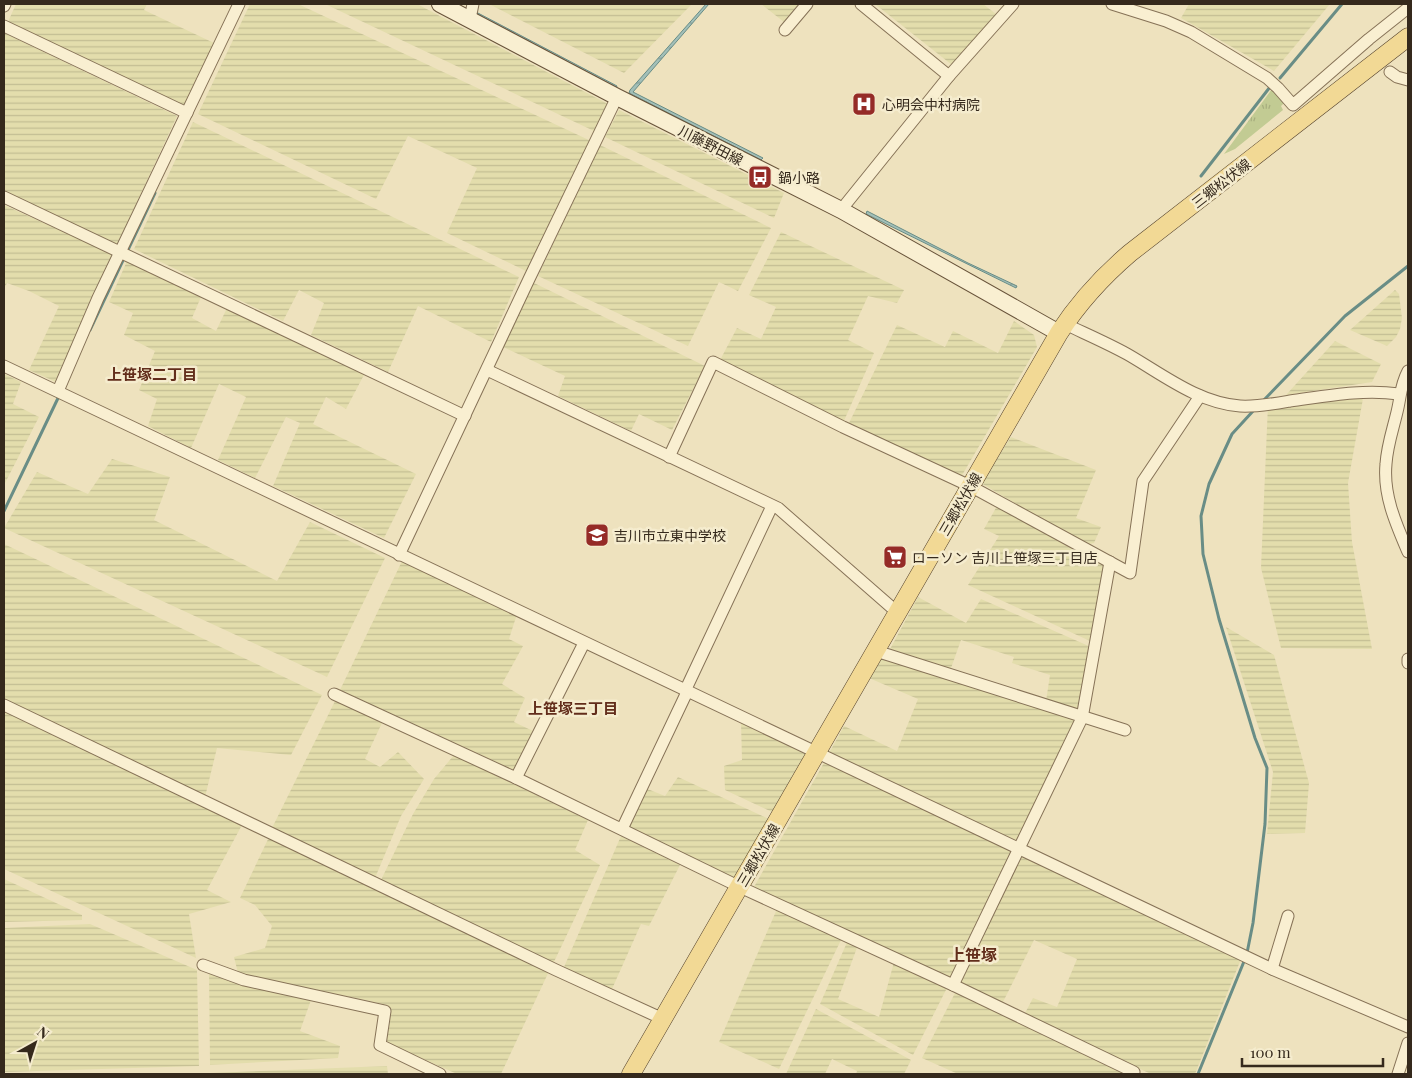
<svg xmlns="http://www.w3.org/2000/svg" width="1412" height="1078" font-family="'Playfair Display','Noto Sans JP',serif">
	<defs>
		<pattern id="farmland-rules" width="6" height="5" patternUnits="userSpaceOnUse" patternTransform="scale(1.25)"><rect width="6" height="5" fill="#e3ddac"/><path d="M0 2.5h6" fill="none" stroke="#c3be93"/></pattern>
		<pattern id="park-tufts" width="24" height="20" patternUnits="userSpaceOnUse" patternTransform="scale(1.25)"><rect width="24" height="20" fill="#c2cb93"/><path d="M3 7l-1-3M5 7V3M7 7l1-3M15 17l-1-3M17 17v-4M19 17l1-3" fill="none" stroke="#a7ae7e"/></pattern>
		<pattern id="water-ripples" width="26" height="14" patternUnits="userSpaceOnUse" patternTransform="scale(1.25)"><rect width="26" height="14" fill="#a2bfb8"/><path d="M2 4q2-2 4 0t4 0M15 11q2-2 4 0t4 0" fill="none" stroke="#859b95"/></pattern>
	</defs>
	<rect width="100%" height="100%" fill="#eee2be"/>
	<g fill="url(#farmland-rules)">
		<polygon points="16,4 147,4 144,10 214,43 184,106 7,24"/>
		<polygon points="250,4 298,4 591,141 528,272 447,233 477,168 408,136 376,199 198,114"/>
		<polygon points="325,4 417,4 608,104 594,131"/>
		<polygon points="489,4 692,4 624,73"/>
		<polygon points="761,4 799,4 784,22"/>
		<polygon points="875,4 983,4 996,14 952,65"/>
		<polygon points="1189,4 1330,4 1274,71 1181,18"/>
		<polygon points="4,33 177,116 117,245 4,192"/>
		<polygon points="619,110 784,193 774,218 605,137"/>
		<polygon points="193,122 519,277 491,342 418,306 388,372 311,335 324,303 299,290 283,321 134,249"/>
		<polygon points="600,145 771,228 738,291 719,282 688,346 538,276"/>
		<polygon points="4,205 114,255 56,382 29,370 59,306 29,291 7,283 4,289"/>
		<polygon points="781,232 904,290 897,303 868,296 848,340 874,353 843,423 719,362 737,328 761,339 776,307 749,295"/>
		<polygon points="127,261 201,297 192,318 216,331 227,308 365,373 346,409 326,397 313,424 416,474 384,538 273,486 300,423 286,417 255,478 218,460 246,397 219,384 191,448 148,426 157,399 139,390 155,351 124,335 133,313 109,302"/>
		<polygon points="532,282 705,366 672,430 639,414 631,431 558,396 565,376 501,346"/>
		<polygon points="1395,290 1399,294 1402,318 1400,329 1396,337 1387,346 1350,330"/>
		<polygon points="1014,321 1034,335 1037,347 961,477 849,423 897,325 945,347 953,331 998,353"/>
		<polygon points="1335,341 1381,364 1372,382 1286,395"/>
		<polygon points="4,374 21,382 13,404 39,417 4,485"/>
		<polygon points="1364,393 1348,483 1352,542 1372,649 1281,648 1261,568 1268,404"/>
		<polygon points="1011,437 1096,470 1076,518 1101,527 1094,543 1085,545 981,483"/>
		<polygon points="112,459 170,477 154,520 277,581 310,522 385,558 327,677 4,528 37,472 88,494"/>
		<polygon points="997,506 1105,565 1090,641 968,585 999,536 984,529"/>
		<polygon points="4,544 322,695 291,755 217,748 205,797 4,701"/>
		<polygon points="403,559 517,614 509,639 523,646 502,684 525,698 514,722 533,731 514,770 340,690"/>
		<polygon points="918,597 966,623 981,599 1091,647 1080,714 1046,701 1050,675 1012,663 1014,657 961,640 950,671 889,651"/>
		<polygon points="1226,627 1274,655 1309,783 1305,833 1267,834 1273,772"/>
		<polygon points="881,657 1076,720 1019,842 829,753 844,726 897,751 918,699 869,678"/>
		<polygon points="336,699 382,723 365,759 380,767 398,752 424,779 401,816 375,878 272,828"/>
		<polygon points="4,711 242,825 207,890 231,902 189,914 196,958 4,869"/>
		<polygon points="741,722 806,753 772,812 725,790 724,766 742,760"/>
		<polygon points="454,755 588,820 575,850 600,865 553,964 380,882 413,814 434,779"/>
		<polygon points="825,761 1013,850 952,981 754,887"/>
		<polygon points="678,777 769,819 734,880 628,830 645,788 665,796"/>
		<polygon points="270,835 551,967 501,1074 457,1074 383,1041 388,1005 238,973 234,957 265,948 272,926 255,905 240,898"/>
		<polygon points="621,836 680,865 649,926 641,924 612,989 564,967"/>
		<polygon points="1021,855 1241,959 1195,1074 1151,1074 1024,1015 1033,998 1057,1007 1077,959 1034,940 1002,1004 959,984"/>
		<polygon points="4,879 82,915 82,920 4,922"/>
		<polygon points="777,909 841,940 779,1069 719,1042"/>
		<polygon points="90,924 197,970 199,1066 4,1072 4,928"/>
		<polygon points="848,940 858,945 838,999 879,1017 894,962 948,986 913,1055 820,1004"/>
		<polygon points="209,970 311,1000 300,1031 340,1046 338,1058 210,1065"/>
		<polygon points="956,991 1127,1072 1124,1074 958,1074 922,1058"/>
		<polygon points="816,1009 911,1060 904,1074 856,1074 857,1071 832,1059 825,1074 786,1074"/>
		<polygon points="387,1066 388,1074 210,1074 210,1073"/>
	</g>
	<polygon fill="url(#park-tufts)" points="1272,89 1284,103 1281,106 1283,110 1235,149 1224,154"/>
	<g fill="url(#water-ripples)" stroke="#698d86">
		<polygon points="706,4 709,4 633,92 763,158 761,160 629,93 630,90"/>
		<polygon points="476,12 617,86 616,89 475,15"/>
		<polygon points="867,211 968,263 1017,286 1016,288 866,214"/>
	</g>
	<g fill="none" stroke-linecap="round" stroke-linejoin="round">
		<g stroke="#698d86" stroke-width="3">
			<polyline points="1280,78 1342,4"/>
			<polyline points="1201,176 1270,87"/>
			<polyline points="90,330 155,193"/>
			<polyline points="1262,402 1345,316 1408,266"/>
			<polyline points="4,511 60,394"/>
			<polyline points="1247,953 1253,923 1265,824 1267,768 1255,738 1219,619 1203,554 1201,516 1209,484 1232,434 1254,410"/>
			<polyline points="1198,1074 1245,959"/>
		</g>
		<g stroke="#867257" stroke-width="13">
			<g id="minor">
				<polyline points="861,4 949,76"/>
				<polyline points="1112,4 1166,21 1191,32 1267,78 1278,88 1293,105 1369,39 1408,8"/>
				<polyline points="4,6 5,4"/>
				<polyline points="470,19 473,4"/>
				<polyline points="4,26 187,113"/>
				<polyline points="785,30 807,4"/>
				<polyline points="1390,72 1397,77 1408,80"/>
				<polyline points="4,197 465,416"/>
				<polyline points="841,210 949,76 1013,4"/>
				<path d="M1065,324C1086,334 1107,343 1127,354C1162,374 1198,403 1240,406C1257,407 1273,404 1290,401C1327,396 1362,389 1399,394"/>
				<polyline points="4,366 1272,969 1408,1027"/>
				<polyline points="487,370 778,508 898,613"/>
				<path d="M1408,371C1400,386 1401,396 1397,412C1393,429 1387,446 1386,464C1383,495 1396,524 1408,552"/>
				<polyline points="58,391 98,298 239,4"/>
				<polyline points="669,457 713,362 843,427 970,486 1130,573 1143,481 1200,396"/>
				<polyline points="399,555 530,277 617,97"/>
				<polyline points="876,651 1125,730"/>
				<polyline points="1408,659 1408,663"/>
				<polyline points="685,691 772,506"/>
				<polyline points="334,694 516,778 740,887 953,985 1134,1072"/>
				<polyline points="4,705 556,970 663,1019"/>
				<polyline points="516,778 584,643"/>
				<polyline points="622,829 687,692"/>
				<polyline points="203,965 244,980 385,1011 380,1045 440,1074"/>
				<polyline points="1272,969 1288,916"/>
				<polyline points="953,985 1082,718 1110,562"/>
				<polyline points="1398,1074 1408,1043"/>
			</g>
		</g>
		<g stroke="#68533a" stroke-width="18">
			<polyline id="secondary" points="440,4 617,97 841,210 1059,333"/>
		</g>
		<g stroke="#53402c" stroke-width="19">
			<path id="primary" d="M631,1074L1059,333C1079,302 1102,277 1130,253L1408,37"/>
		</g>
		<use href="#minor" stroke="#f9efd1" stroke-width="11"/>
		<use href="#secondary" stroke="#f9efd1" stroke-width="16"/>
		<use href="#primary" stroke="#f2d995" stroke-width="18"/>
	</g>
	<defs>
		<g id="hospital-square" transform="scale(1.25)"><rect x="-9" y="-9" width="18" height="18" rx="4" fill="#952b27" stroke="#f5ecce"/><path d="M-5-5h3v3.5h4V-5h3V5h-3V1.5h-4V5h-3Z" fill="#fff"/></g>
		<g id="bus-square" transform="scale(1.25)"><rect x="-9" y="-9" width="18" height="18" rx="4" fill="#952b27" stroke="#f5ecce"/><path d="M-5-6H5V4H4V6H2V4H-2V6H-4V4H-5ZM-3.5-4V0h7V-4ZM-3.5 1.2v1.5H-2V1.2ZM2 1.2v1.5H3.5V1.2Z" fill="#fff"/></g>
		<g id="school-square" transform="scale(1.25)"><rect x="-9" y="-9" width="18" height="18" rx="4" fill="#952b27" stroke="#f5ecce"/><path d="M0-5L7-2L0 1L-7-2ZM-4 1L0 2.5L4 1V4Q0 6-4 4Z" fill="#fff"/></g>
		<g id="supermarket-square" transform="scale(1.25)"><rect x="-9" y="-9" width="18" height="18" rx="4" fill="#952b27" stroke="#f5ecce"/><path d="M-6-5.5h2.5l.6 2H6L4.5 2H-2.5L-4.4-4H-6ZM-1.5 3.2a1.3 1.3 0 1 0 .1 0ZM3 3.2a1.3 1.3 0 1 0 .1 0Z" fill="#fff"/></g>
	</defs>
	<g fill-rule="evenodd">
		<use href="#hospital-square" x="864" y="104"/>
		<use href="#bus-square" x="760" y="177"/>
		<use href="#school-square" x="597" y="535"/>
		<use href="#supermarket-square" x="895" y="557"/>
	</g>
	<g text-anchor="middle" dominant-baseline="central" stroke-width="5" stroke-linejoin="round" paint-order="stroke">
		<g font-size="14" fill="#35291c" stroke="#f5ecce" text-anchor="start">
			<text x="882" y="104">心明会中村病院</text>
			<text x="778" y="177">鍋小路</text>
			<text x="614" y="535">吉川市立東中学校</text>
			<text x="912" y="557">ローソン 吉川上笹塚三丁目店</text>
		</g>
		<g font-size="14" fill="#35291c" stroke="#f5ecce">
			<text transform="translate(711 145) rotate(27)">川藤野田線</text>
			<text transform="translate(1221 183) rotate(-38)">三郷松伏線</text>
			<text transform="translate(960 504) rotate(-60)">三郷松伏線</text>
			<text transform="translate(758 855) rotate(-60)">三郷松伏線</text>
		</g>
		<g font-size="15" font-weight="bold" fill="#622d1b" stroke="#f5ecce">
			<text x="152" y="374">上笹塚二丁目</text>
			<text x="573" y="708">上笹塚三丁目</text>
		</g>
		<g font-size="16" font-weight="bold" fill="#622d1b" stroke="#f5ecce">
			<text x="973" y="954">上笹塚</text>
		</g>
	</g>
	<rect width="1412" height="1078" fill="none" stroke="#35291c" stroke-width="10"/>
	<g transform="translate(35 1043) rotate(39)" stroke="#f5ecce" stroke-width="4" paint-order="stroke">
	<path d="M0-4L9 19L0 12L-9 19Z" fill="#35291c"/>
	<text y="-8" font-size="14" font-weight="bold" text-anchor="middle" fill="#35291c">N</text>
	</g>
	<path d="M1242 1058v8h141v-8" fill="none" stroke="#35291c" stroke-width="2.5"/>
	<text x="1250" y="1058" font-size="15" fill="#35291c" stroke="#f5ecce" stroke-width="4" paint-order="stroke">100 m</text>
</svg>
